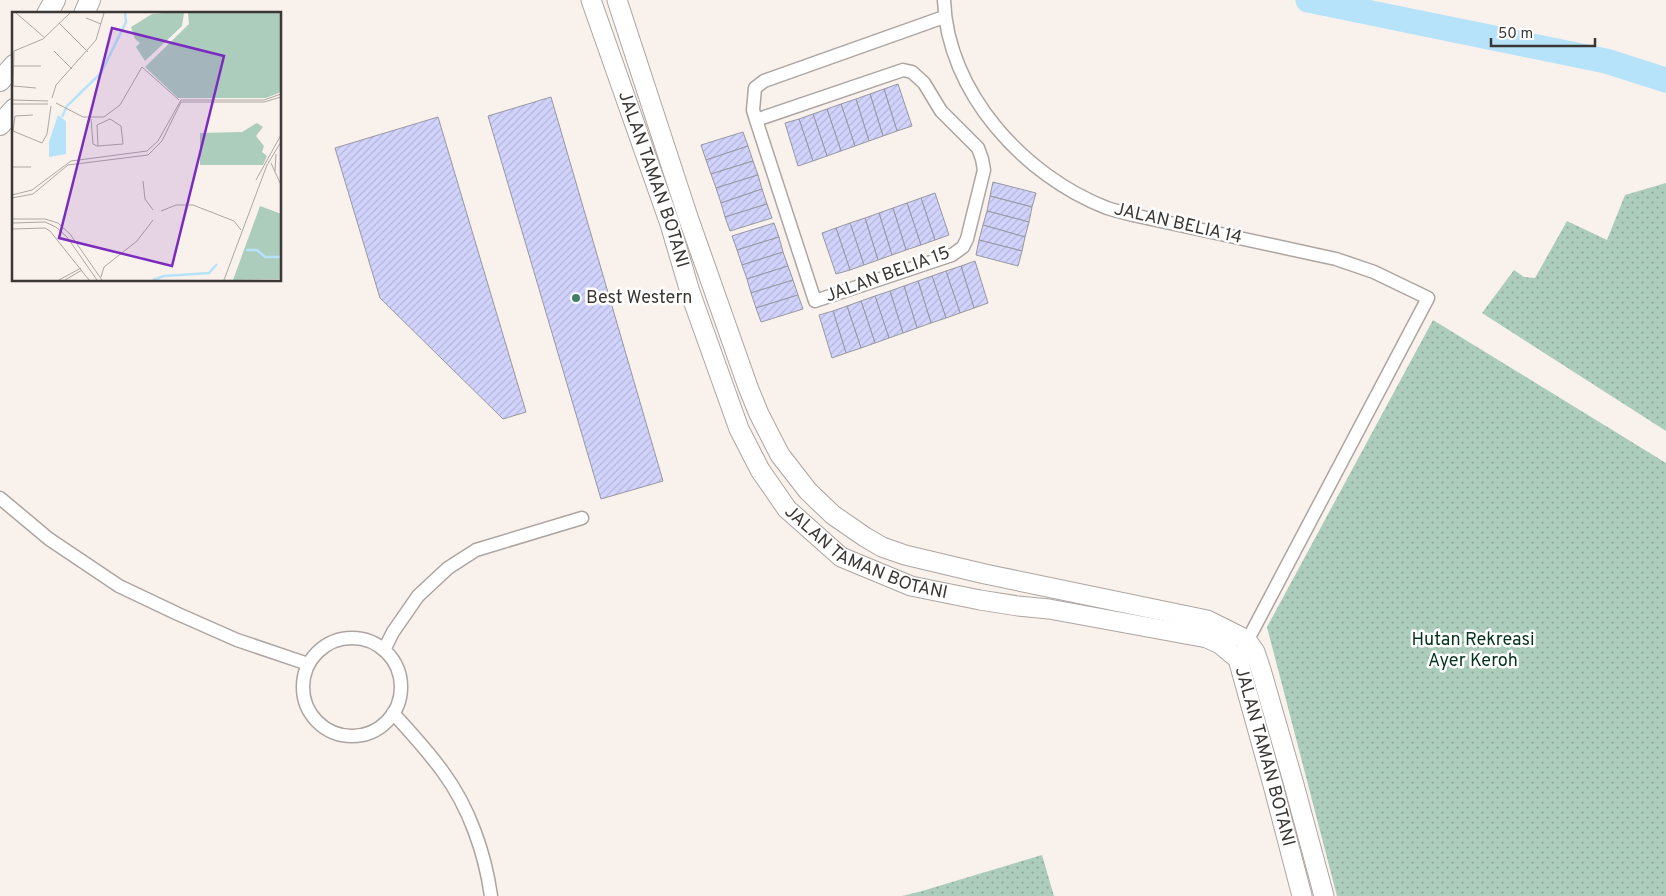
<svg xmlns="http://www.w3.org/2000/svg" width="1666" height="896" font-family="Overpass,sans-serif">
	<defs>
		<pattern id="park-dots" width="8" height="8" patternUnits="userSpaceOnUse" patternTransform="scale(1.25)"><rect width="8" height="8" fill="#adcdbc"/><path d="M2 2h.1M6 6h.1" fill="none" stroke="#8ea79a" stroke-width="1.8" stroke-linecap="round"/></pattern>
		<pattern id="building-hatch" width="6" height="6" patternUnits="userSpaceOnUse" patternTransform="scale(1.25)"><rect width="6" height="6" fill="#d1d3fc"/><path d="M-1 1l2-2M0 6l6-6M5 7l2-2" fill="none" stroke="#b4b6d9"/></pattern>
	</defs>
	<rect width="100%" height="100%" fill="#f9f1ec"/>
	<g fill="url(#park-dots)">
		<polygon points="1666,183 1666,431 1482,313 1514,270 1524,277 1535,278 1567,221 1607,240 1625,195"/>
		<polygon points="1433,320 1666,463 1666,896 1337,896 1267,627"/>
		<polygon points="1042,855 1054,896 902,896 922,891"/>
	</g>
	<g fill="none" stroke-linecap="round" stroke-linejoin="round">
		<polyline stroke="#b6e3f9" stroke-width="25" points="1308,0 1606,61 1666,80"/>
	</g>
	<g fill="url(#building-hatch)" stroke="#9798a0">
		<polygon points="898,84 912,126 897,131 884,89"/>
		<polygon points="884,89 897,131 883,136 870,94"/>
		<polygon points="870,94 883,136 869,141 856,99"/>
		<polygon points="551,97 663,481 601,499 488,116"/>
		<polygon points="856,99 869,141 855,146 841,104"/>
		<polygon points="841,104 855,146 841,151 827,109"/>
		<polygon points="827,109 841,151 827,156 813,114"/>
		<polygon points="813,114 827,156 813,161 799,119"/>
		<polygon points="438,117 526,412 503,419 380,298 335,148"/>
		<polygon points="799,119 813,161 798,166 785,123"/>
		<polygon points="743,132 748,146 706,160 701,145"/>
		<polygon points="748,146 753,161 711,174 706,160"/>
		<polygon points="753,161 758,175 716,188 711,174"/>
		<polygon points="758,175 762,189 721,203 716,188"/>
		<polygon points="993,182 1036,193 1032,207 990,196"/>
		<polygon points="762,189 767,204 725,217 721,203"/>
		<polygon points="935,193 949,235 935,240 921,198"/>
		<polygon points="990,196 1032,207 1029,222 987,211"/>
		<polygon points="921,198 935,240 921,245 907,203"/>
		<polygon points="907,203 921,245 906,250 893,208"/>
		<polygon points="767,204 772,218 730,231 725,217"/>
		<polygon points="893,208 906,250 892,255 879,213"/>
		<polygon points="987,211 1029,222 1025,237 983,225"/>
		<polygon points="879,213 892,255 878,260 865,218"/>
		<polygon points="865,218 878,260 864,265 850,223"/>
		<polygon points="774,223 779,237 737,250 732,236"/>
		<polygon points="850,223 864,265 850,270 836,228"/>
		<polygon points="983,225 1025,237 1022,251 979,240"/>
		<polygon points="836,228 850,270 836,274 822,233"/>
		<polygon points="779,237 783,252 742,265 737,250"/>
		<polygon points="979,240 1022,251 1018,266 976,255"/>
		<polygon points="783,252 788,266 747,279 742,265"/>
		<polygon points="975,261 988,303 974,308 961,266"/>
		<polygon points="788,266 793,280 751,293 747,279"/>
		<polygon points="961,266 974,308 960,313 946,271"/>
		<polygon points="946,271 960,313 946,318 932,276"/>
		<polygon points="932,276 946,318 931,323 918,281"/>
		<polygon points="793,280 798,295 756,308 751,293"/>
		<polygon points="918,281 931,323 917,328 904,286"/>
		<polygon points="904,286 917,328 903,333 890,291"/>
		<polygon points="890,291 903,333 889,338 875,296"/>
		<polygon points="798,295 803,309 761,322 756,308"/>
		<polygon points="875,296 889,338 875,343 861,301"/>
		<polygon points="861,301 875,343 861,348 847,306"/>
		<polygon points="847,306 861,348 846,353 833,311"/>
		<polygon points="833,311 846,353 832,358 819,315"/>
	</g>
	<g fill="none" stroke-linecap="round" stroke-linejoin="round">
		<g stroke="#ada5a1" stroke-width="15">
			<g id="street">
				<path d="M944,0C947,92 1024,176 1107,208C1116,211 1125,213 1133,215L1336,259L1374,272L1428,298L1244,647"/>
				<polyline points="756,120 903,70 912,72 924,83 941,111 978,148 982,159 984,170 967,239 963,247 952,255 815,301 756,120 753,110 755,88 764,81 944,17"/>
				<polyline points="0,498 49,539 119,586 178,614 237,640 308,664"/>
				<circle cx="352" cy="687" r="49"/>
				<polyline points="384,650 393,632 418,596 448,568 476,550 582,518"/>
				<path d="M393,713C410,732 428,751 443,772C469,807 485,853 491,896"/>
			</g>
		</g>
		<g stroke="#ada5a1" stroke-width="21">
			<g id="secondary">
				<path id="s1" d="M591,0L670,224L690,292L739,429L760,470L787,509L841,557L911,586L980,600L1018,606L1049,609L1207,638L1220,644L1238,659L1273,785L1302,896"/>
				<polyline points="617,0 688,217 748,387 759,414 780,455 808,491 833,515 865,537 882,547 905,555 985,574 1207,620 1241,637 1248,642 1255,652 1261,670 1293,781 1324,896"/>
			</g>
		</g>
		<g stroke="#ada5a1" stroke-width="22">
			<g id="primary">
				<polyline points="47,14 55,0"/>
				<polyline points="84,14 90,0"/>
				<polyline points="0,81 14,65"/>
				<polyline points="0,125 14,109"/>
			</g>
		</g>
		<use href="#street" stroke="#fff" stroke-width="12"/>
		<use href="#secondary" stroke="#fff" stroke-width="19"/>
		<use href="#primary" stroke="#fff" stroke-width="20"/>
	</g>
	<circle fill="#417f6c" stroke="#fff" stroke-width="2" cx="576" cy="298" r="5"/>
	<g text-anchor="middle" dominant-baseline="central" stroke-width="5" stroke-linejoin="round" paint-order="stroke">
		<g font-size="18" fill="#3a3735" stroke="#fff">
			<text stroke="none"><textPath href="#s1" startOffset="190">JALAN TAMAN BOTANI</textPath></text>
			<text transform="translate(1178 224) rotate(13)">JALAN BELIA 14</text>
			<text transform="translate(888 275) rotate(-20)">JALAN BELIA 15</text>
			<text stroke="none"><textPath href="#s1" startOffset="640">JALAN TAMAN BOTANI</textPath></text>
			<text stroke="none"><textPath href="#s1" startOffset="1135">JALAN TAMAN BOTANI</textPath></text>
		</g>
		<g font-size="18" fill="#3a3735" stroke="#fff" text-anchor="start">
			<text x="586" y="298">Best Western</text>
		</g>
		<g font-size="18" fill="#043320" stroke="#fff">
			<text x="1473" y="640">Hutan Rekreasi<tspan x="1473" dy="21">Ayer Keroh</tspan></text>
		</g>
	</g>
	<g transform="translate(12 12)">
		<rect width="269" height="269" fill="#f9f1ec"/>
		<path d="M152,1H172L170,14L133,49L124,35L128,31L123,27L119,15L140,2ZM176,1H269V80L254,86H166L133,55L177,12ZM245,111L251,115L244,124L252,134L250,140L255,144L251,153H188V121L230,120ZM248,194L269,202V267L221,268Z" fill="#adcdbc"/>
		<path d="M255,197L269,202V232L247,223L245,219Z" fill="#adcdbc"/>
		<path d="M46,103L54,109V142L37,145V130Z" fill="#b6e3f9"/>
		<path fill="none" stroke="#b6e3f9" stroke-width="2.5" d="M50,105L55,94L89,61L114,10L113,1M234,238H245L253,245H269M141,268L152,264L197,261L205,252"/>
		<path fill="none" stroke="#ada7a3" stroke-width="1" d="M4,1L33,26M74,6L89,12M47,11L76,40M42,39L60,57M1,54H29M24,76L1,74L2,39L31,27L58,1M40,86L44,73L84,28L92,1M0,88L36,89M44,91L71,105H92L108,93L130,55L167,88M0,92H36M21,103L3,104L1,119L30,131L35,122L39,94M79,107L81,132L85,134H86L111,132L109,114L98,107L85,113L86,134M259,151L269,173M0,155H19M263,159L264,142M244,168L269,123M131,169L133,187L141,198M0,183L20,178L59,149L135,139L146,129L169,88H252L269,82M0,186L21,182L56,153L136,143L150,129L169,90H252L269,85M149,199L164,193H181L222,209L229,218M0,207H33L46,211L58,222L90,268M0,211L33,210L44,215L55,225L85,268M0,217L33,216L38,219L77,268M89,265L92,255L125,229L141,208M47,268L69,256M53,268L70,258M212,268L255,153L269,130"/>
		<path fill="#7b2cbf" fill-opacity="0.15" stroke="#7b2cbf" stroke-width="2.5" d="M100,16L212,44L160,254L47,226Z"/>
		<rect width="269" height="269" fill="none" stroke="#3a3735" stroke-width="2.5"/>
	</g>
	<path d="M1491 38v8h104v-8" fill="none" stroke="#3a3735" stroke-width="2.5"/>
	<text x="1498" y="38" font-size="15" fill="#3a3735" stroke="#ffffff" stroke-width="4" paint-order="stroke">50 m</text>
</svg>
